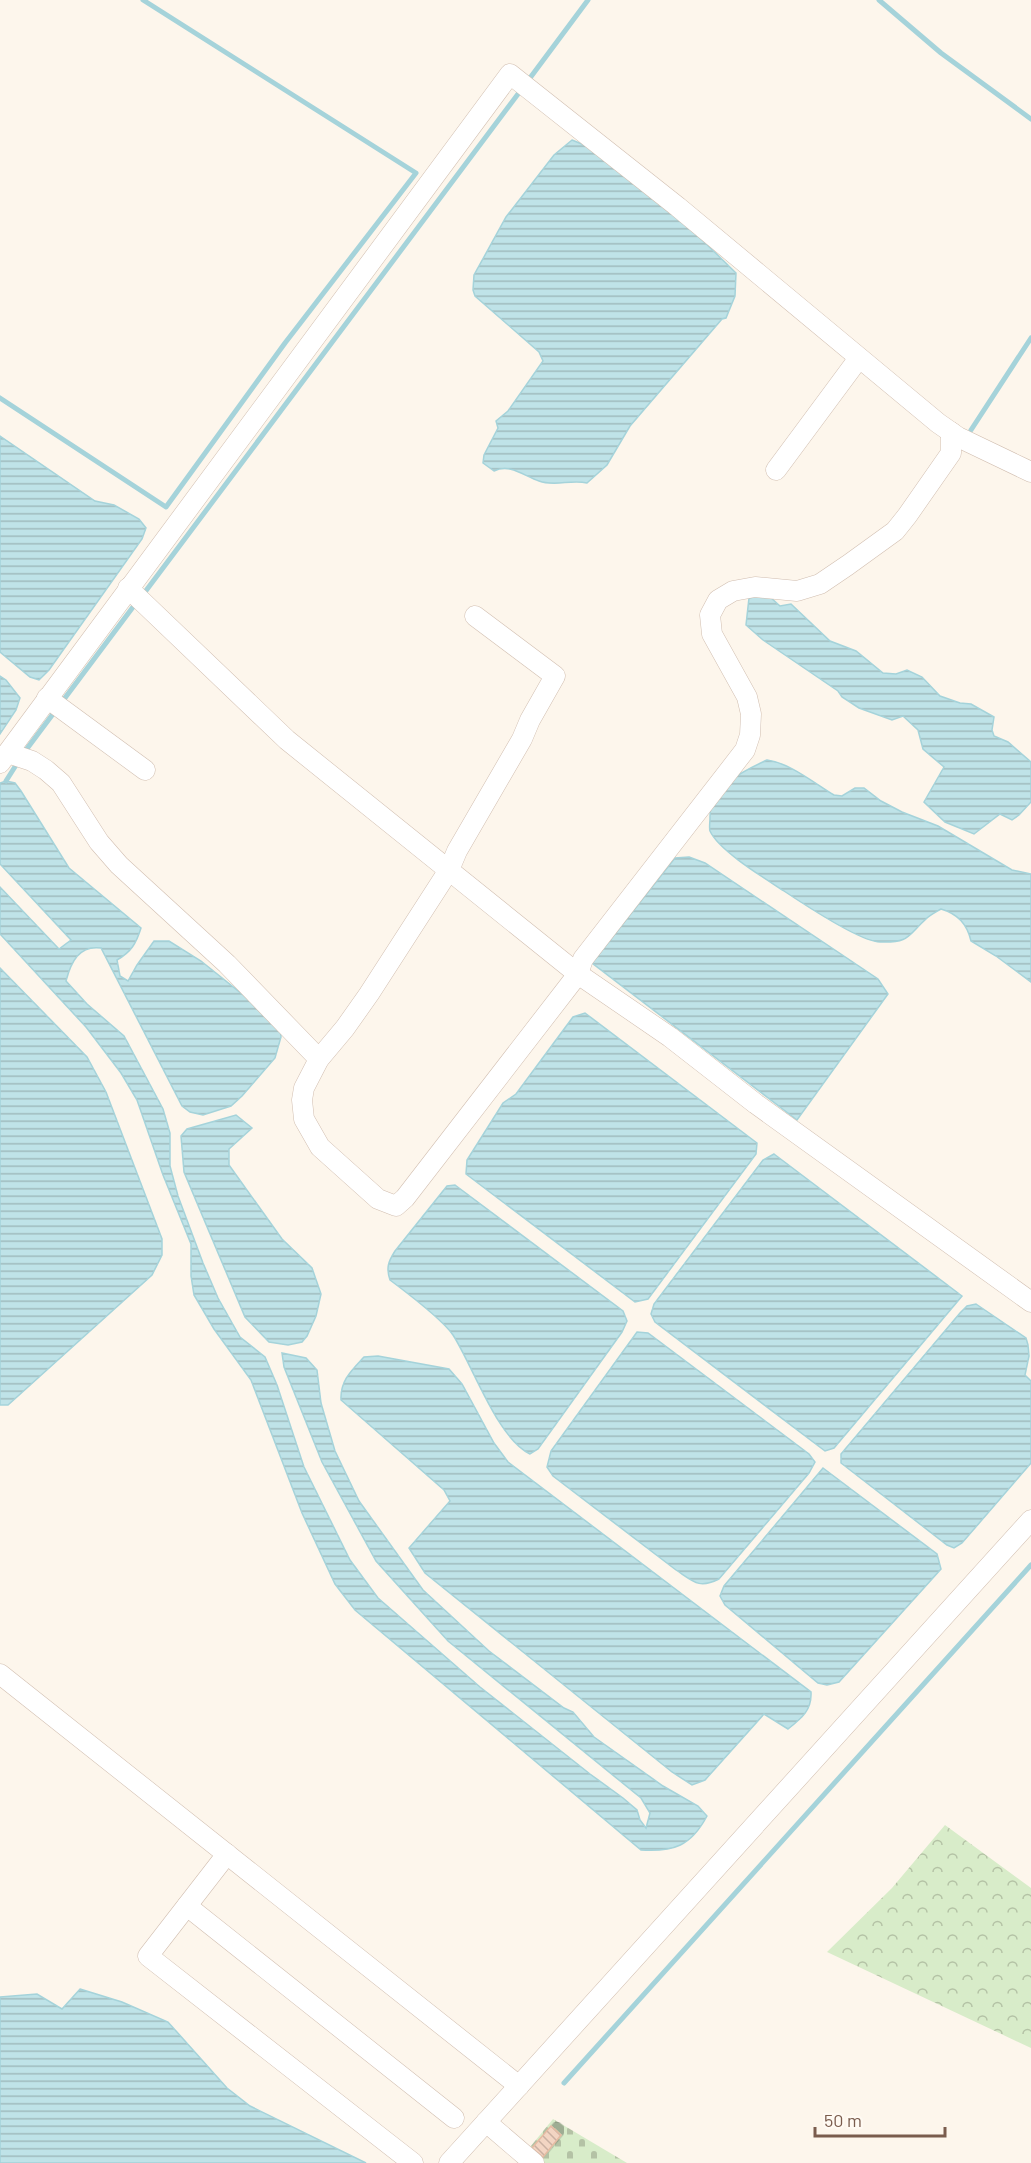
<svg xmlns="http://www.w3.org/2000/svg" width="1031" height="2163" font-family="Barlow,sans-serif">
	<defs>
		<pattern id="forest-crowns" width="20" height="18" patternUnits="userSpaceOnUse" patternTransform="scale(1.5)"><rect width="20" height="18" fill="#d8ecc9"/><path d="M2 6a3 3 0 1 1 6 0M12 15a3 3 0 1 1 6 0" fill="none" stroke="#b4c2a5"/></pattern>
		<pattern id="cemetery-stones" width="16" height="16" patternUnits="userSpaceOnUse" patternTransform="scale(1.5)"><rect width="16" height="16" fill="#d8ecc9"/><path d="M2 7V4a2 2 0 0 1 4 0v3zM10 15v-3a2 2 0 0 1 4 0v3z" fill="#b4c2a5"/></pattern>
		<pattern id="water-rules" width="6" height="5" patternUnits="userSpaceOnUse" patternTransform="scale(1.5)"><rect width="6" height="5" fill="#bfe3e8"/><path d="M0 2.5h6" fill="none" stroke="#a0bbbe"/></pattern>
		<pattern id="building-back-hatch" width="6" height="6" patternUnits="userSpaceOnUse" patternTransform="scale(1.5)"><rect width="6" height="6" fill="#f3d5c3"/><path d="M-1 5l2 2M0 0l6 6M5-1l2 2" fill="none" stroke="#cab0a1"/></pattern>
		<filter id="shadow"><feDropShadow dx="5.5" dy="-5.5" stdDeviation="0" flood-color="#0004"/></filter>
	</defs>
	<rect width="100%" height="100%" fill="#fdf6ec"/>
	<polygon fill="url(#forest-crowns)" points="945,1825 1031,1888 1031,2048 827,1952 892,1888"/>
	<polygon fill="url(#cemetery-stones)" points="553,2119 627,2163 517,2163"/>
	<g fill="url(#water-rules)" stroke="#a5d3da" stroke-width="1.5">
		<path d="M572,140L589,147L694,232L736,273L735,296L726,318L722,319L630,426L607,465L587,483C571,479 555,487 539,481C524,476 510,463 494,471L483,463L484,455L498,428L496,421L508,411L543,361L539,352L475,296L473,290L474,275L506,217L554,155Z"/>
		<polygon points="0,436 95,501 114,505 139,519 146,528 142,539 49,670 39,680 30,677 0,652"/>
		<polygon points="759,596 770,597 780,606 791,604 830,641 856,651 883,673 896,674 907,670 922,677 940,696 960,703 971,704 994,717 992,730 994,736 1008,742 1031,762 1031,802 1019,815 1012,820 1000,814 974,834 945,822 924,802 944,767 923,749 918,730 903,716 892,720 859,708 842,697 838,691 763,640 746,625 749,598"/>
		<polygon points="0,676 6,680 20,698 16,710 0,734"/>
		<path d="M767,760C790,763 814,783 834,795L842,796L855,788H864L881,801L902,812L938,826L1012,870L1031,874V982L996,956L971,941C967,924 958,914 941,909C936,912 930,915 926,919C907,936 910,943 880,942C861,942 802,903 784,891C766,879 719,851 710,831C709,828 710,822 710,818C709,787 743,771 767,760Z"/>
		<path d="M6,781L15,783L21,791L69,868L141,928C136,944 131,952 117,960L120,976L128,981L137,965L154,941H169L201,961L273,1019L280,1027L281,1037L275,1058L242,1096L231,1106L203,1115L190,1112L182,1106L101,948C79,945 71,962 66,981L87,1004L124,1036L163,1109L170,1133V1166L178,1196L203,1263L218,1298L240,1337L265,1357L277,1385L304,1467L350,1560L378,1598L480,1687L590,1774L623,1798L637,1810L640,1820L646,1828L650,1813L641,1798L448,1641L376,1561L322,1462L284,1367L282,1353L306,1358L317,1370L321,1403L335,1451L359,1501L423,1590L489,1651L564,1708L573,1712L594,1737L663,1786L698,1806L707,1816C691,1846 674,1852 641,1850L355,1610L335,1584L302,1513L251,1380L214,1329L194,1295L191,1276V1244L163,1175L137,1100L121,1073L86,1027L0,934V887L59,949L71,940L0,864V783Z"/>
		<polygon points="689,857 705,863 878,979 888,994 797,1120 592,963 675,858"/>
		<polygon points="0,968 87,1057 106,1092 162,1239 162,1255 152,1275 8,1405 0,1405"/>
		<polygon points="585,1013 757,1143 756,1154 648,1299 635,1302 466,1174 467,1160 503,1103 516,1094 573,1017"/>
		<polygon points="236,1115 252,1128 229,1149 229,1165 282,1239 312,1268 321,1294 316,1316 307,1336 302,1342 288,1345 269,1342 245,1317 184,1172 181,1136 187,1129"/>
		<polygon points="774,1154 962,1296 834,1448 825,1451 655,1322 651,1314 654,1304 763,1160"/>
		<path d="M455,1185L623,1311L627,1321L622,1332L538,1449L530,1454C497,1438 473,1366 453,1335C442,1319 406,1292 390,1280C386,1268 388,1262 395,1251L447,1186Z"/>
		<polygon points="976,1304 1026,1338 1028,1345 1029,1356 1025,1375 1031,1381 1031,1463 962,1543 954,1548 947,1545 841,1463 841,1454 960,1313 967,1306"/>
		<path d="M637,1332L648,1333L809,1454L815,1462L809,1473L719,1579C699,1589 694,1582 676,1570L553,1476L547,1467L551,1451Z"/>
		<path d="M378,1356L449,1369L462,1384L494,1443L508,1462L811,1692C812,1710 802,1718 788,1729L764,1714L705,1780L692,1785L672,1772L425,1573L409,1548L450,1501L444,1490L341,1400C340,1381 351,1371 364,1357Z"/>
		<polygon points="823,1468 937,1554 941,1569 839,1682 827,1685 818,1683 725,1605 720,1596 724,1586"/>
		<polygon points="80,1989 122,2002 168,2022 227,2088 250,2106 366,2163 0,2163 0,1997 37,1994 62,2009"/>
	</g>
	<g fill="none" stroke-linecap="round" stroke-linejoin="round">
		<g stroke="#a5d3da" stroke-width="5">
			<polyline points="879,0 941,53 1031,119"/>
			<polyline points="527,82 588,0"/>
			<polyline points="0,398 166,507 285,343 416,173 143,0"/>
			<polyline points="971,430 1031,338"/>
			<polyline points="142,596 521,90"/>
			<polyline points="23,754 136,603"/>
			<polyline points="6,781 18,762"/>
			<polyline points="564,2083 1031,1565"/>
		</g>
	</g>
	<polygon fill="url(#building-back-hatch)" stroke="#e6bba3" stroke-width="1.5" filter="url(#shadow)" points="551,2126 561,2135 543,2157 532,2148"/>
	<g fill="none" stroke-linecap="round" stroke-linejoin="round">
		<g stroke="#d1beb0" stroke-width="21">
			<g id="minor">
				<polyline points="776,470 859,358"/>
				<polyline points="128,588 287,740 578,974 670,1037 756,1104 1031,1302"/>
				<polyline points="475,616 555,676 530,720 522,739 457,851 449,870 369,994 345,1028 319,1059 304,1088 302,1100 304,1119 320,1147 378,1199 396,1206 405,1198 578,974 583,959 745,750 750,735 751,714 747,697 712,634 710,615 718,600 733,591 755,587 797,591 820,584 848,565 895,531 907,516 951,453 951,432"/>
				<polyline points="47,698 145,770"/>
				<polyline points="8,753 32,761 46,770 61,783 99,842 119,865 227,964 319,1059"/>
				<polyline points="0,763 510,74 678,207 938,423 958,437 1031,472"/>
				<polyline points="0,1674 519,2086"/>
				<polyline points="227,1854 148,1956 413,2163"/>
				<polyline points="187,1906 454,2118"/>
				<polyline points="486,2122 534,2163"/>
				<polyline points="449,2163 1031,1520"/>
			</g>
		</g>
		<use href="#minor" stroke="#fff" stroke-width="20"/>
	</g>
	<path d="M815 2127v9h130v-9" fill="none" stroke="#7a5c4d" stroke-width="3"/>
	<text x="824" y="2127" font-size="18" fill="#7a5c4d" stroke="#fffaf3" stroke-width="4.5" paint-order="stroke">50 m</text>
</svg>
